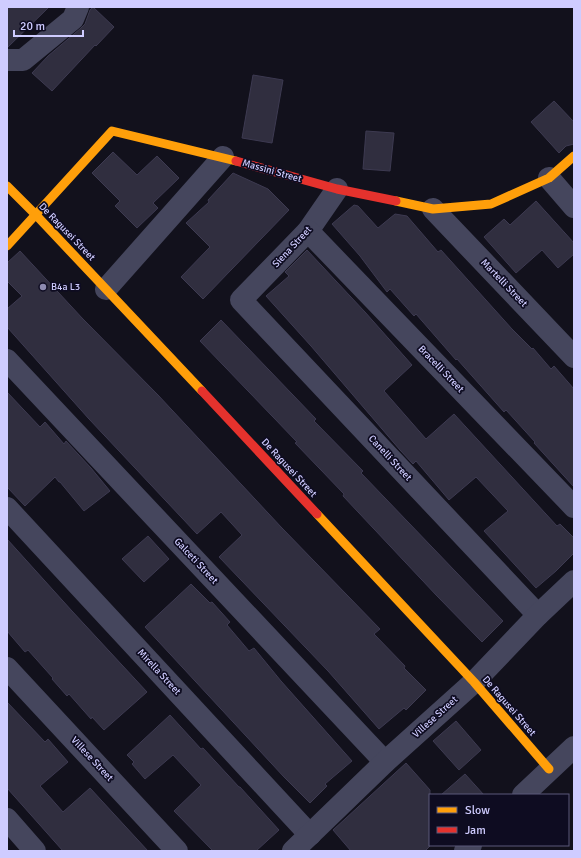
<svg xmlns="http://www.w3.org/2000/svg" width="581" height="858" font-family="Signika,sans-serif">
	<rect width="100%" height="100%" fill="#12111c"/>
	<g fill="#302e3f" stroke="#3d3a51">
		<polygon points="7,7 49,7 7,48"/>
		<polygon points="93,7 114,27 96,46 95,45 52,91 32,73 48,56 81,28 85,24 90,10"/>
		<polygon points="253,75 283,80 272,143 242,138"/>
		<polygon points="554,101 574,122 574,144 566,146 559,153 531,122"/>
		<polygon points="366,131 394,133 390,171 363,169"/>
		<polygon points="113,152 137,175 157,156 179,178 153,203 158,208 137,228 115,206 120,201 92,173"/>
		<polygon points="233,173 268,189 289,210 203,299 181,277 210,247 186,223 209,202 208,200"/>
		<polygon points="536,201 574,243 574,254 558,268 542,250 516,273 484,237 504,219 510,225"/>
		<polygon points="354,205 358,206 378,228 395,214 407,216 438,252 441,250 512,329 532,349 533,348 551,369 554,366 574,389 574,487 534,443 535,442 506,410 504,412 457,359 456,360 416,314 414,316 390,289 387,292 360,256 332,224"/>
		<polygon points="307,250 365,312 412,365 384,391 426,439 454,414 557,526 560,524 574,538 574,553 556,571 536,588 484,531 508,511 476,477 449,500 416,461 413,464 400,450 311,346 266,296 289,276 285,272"/>
		<polygon points="20,251 83,319 158,395 282,528 380,629 374,634 405,666 404,668 426,690 406,710 404,708 379,729 328,671 219,557 242,535 221,512 197,534 89,419 7,327 7,309 22,296 7,281 7,263"/>
		<polygon points="221,320 316,419 314,421 363,471 361,473 503,621 482,642 437,596 343,496 344,494 295,443 297,442 200,341"/>
		<polygon points="7,392 40,427 45,422 64,444 66,441 91,468 110,491 84,511 60,482 59,482 55,477 25,506 7,487"/>
		<polygon points="148,536 169,559 144,582 122,559"/>
		<polygon points="7,539 72,611 147,692 104,730 92,717 91,719 69,694 67,696 52,679 53,678 28,650 25,652 7,631"/>
		<polygon points="191,584 210,603 212,602 230,622 227,625 249,651 254,648 281,681 352,761 325,784 327,786 310,803 284,777 145,627"/>
		<polygon points="7,702 45,742 48,739 68,762 40,786 63,812 90,788 148,851 63,851 7,788"/>
		<polygon points="170,715 201,749 203,748 239,787 240,787 279,830 256,851 213,851 174,811 201,785 173,755 145,779 132,764 134,762 127,755"/>
		<polygon points="456,721 481,750 459,770 433,741"/>
		<polygon points="406,763 430,790 430,846 425,851 351,851 333,830"/>
		<polygon points="465,774 484,795 441,795"/>
	</g>
	<g fill="none" stroke-linecap="round" stroke-linejoin="round">
		<g stroke="#45465d" stroke-width="22">
			<polyline points="7,60 23,60 73,19 78,7"/>
			<polyline points="549,178 574,207"/>
			<polyline points="337,189 308,231 241,300 538,615"/>
			<polyline points="433,209 574,357"/>
			<polyline points="308,231 574,507"/>
			<polyline points="106,289 223,157"/>
			<polyline points="7,360 385,762"/>
			<polyline points="7,508 310,835"/>
			<polyline points="7,668 177,851"/>
			<polyline points="523,795 574,747"/>
			<polyline points="7,819 35,851"/>
			<polyline points="293,851 385,762 474,682 538,615 574,581"/>
			<polyline points="465,851 471,845"/>
		</g>
		<g stroke="#ff9f0a" stroke-width="9">
			<polyline points="7,186 36,215 202,391"/>
			<polyline points="396,201 433,209 491,204 549,178 574,156"/>
			<polyline points="7,246 112,131 236,161"/>
			<polyline points="317,514 474,682 549,769"/>
		</g>
		<g stroke="#e5322d" stroke-width="9">
			<polyline points="236,161 337,189 396,201"/>
			<polyline points="202,391 317,514"/>
		</g>
	</g>
	<circle fill="#8d8bb0" stroke="#0e0c21" stroke-width="1.5" cx="43" cy="287" r="4"/>
	<g text-anchor="middle" dominant-baseline="central" stroke-width="3.5" stroke-linejoin="round" paint-order="stroke">
		<g font-size="10" fill="#cfccff" stroke="#0e0c21">
			<text transform="translate(272 171) rotate(16)">Massini Street</text>
			<text transform="translate(67 232) rotate(46)">De Ragusei Street</text>
			<text transform="translate(292 247) rotate(-47)">Siena Street</text>
			<text transform="translate(504 283) rotate(46)">Martelli Street</text>
			<text transform="translate(441 369) rotate(46)">Bracelli Street</text>
			<text transform="translate(390 458) rotate(47)">Canelli Street</text>
			<text transform="translate(289 468) rotate(47)">De Ragusei Street</text>
			<text transform="translate(196 561) rotate(47)">Galceti Street</text>
			<text transform="translate(159 672) rotate(47)">Mirella Street</text>
			<text transform="translate(509 706) rotate(49)">De Ragusei Street</text>
			<text transform="translate(435 717) rotate(-42)">Villese Street</text>
			<text transform="translate(92 759) rotate(47)">Villese Street</text>
		</g>
		<g font-size="10" fill="#cfccff" stroke="#0e0c21" text-anchor="start">
			<text x="51" y="287">B4a L3</text>
		</g>
	</g>
	<rect width="581" height="858" fill="none" stroke="#cfccff" stroke-width="16"/>
	<rect x="429" y="794" width="140" height="52" fill="#0e0c21" stroke="#5b597a"/>
	<rect x="437" y="807" width="20" height="6" fill="#ff9f0a" stroke="#5b597a"/>
	<text x="465" y="814" font-size="12" fill="#cfccff">Slow</text>
	<rect x="437" y="827" width="20" height="6" fill="#e5322d" stroke="#5b597a"/>
	<text x="465" y="834" font-size="12" fill="#cfccff">Jam</text>
	<path d="M14 30v6h69v-6" fill="none" stroke="#cfccff" stroke-width="2"/>
	<text x="20" y="30" font-size="12" fill="#cfccff" stroke="#0e0c21" stroke-width="3" paint-order="stroke">20 m</text>
</svg>
